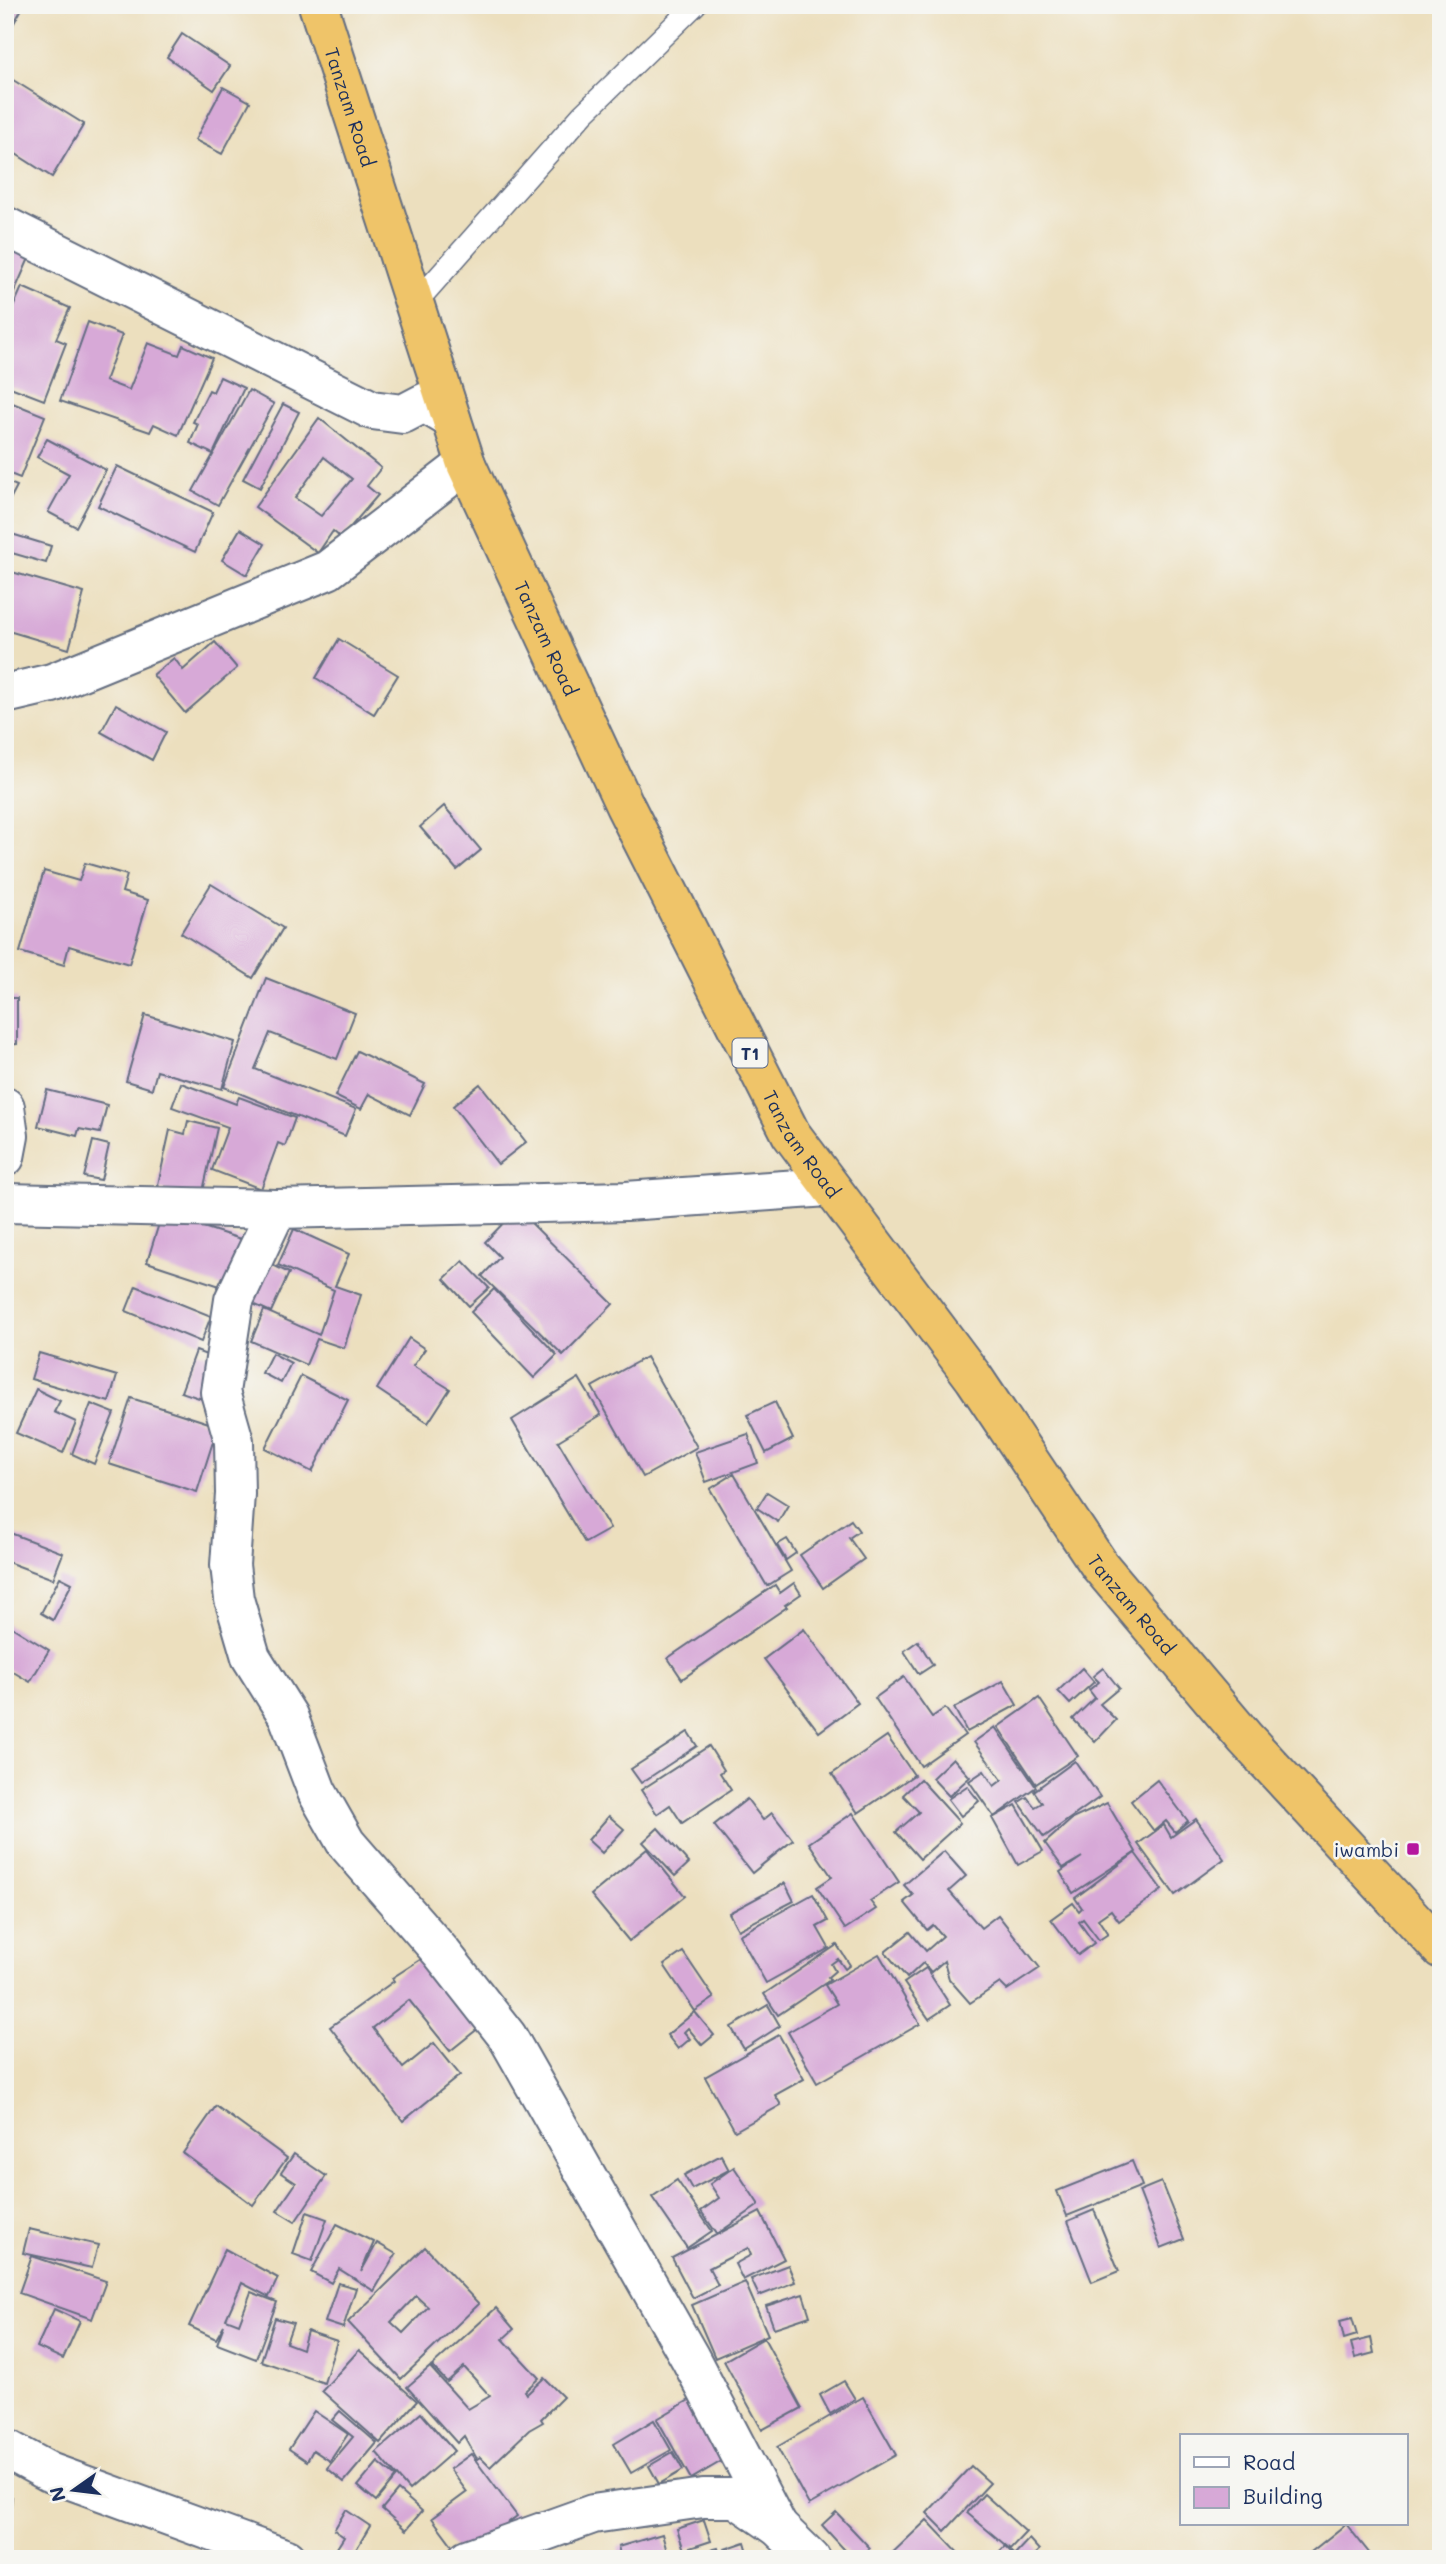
<svg xmlns="http://www.w3.org/2000/svg" width="1446" height="2564" font-family="Mali,sans-serif">
	<rect width="100%" height="100%" fill="#f6f6f2"/>
	<filter id="ink" filterUnits="userSpaceOnUse"><feTurbulence type="fractalNoise" baseFrequency=".0143" numOctaves="2"/><feDisplacementMap in="SourceGraphic" scale="14" xChannelSelector="R" yChannelSelector="G"/><feConvolveMatrix kernelMatrix="1 2 1 2 8 2 1 2 1" color-interpolation-filters="sRGB"/></filter>
	<filter id="wash" filterUnits="userSpaceOnUse"><feTurbulence type="fractalNoise" baseFrequency=".00686" numOctaves="4" result="noise"/><feDisplacementMap in="SourceGraphic" scale="28" xChannelSelector="R" yChannelSelector="G"/><feGaussianBlur stdDeviation="1.57" result="paint"/><feColorMatrix in="noise" values="0 0 0 0 0 0 0 0 0 0 0 0 0 0 0 0 0 1.4 0 .05"/><feComposite in="paint" operator="in"/></filter>
	<g filter="url(#wash)">
		<rect width="100%" height="100%" fill="#ecdfbe"/>
		<g id="blocks">
			<g fill="#d7a9d7" fill-rule="evenodd">
				<polygon points="5,5 24,5 5,39"/>
				<polygon points="182,34 230,66 214,90 167,57"/>
				<polygon points="5,75 84,124 52,177 5,147"/>
				<polygon points="223,87 250,102 222,154 195,140"/>
				<polygon points="10,247 30,256 5,313 5,258"/>
				<polygon points="22,287 70,308 56,339 66,343 44,400 5,385 5,318 8,319"/>
				<polygon points="88,322 122,335 105,381 129,390 148,343 179,355 183,345 212,358 178,435 154,424 150,432 60,401"/>
				<polygon points="220,377 244,388 213,454 190,443 198,424 193,422 209,390 213,392"/>
				<polygon points="249,390 274,404 218,505 193,491"/>
				<polygon points="5,400 45,416 20,478 5,472"/>
				<polygon points="283,404 299,412 260,488 243,479"/>
				<path d="M319,418L381,468L367,486L378,495L341,538L333,531L318,553L255,507ZM324,457L352,479L321,516L295,498Z"/>
				<polygon points="47,439 106,470 76,527 48,512 69,474 37,457"/>
				<polygon points="117,466 213,512 195,552 98,506"/>
				<polygon points="5,481 17,486 5,509"/>
				<polygon points="240,529 265,544 247,575 222,560"/>
				<polygon points="5,532 51,546 46,563 5,551"/>
				<polygon points="5,570 84,593 69,649 5,630"/>
				<polygon points="339,639 398,675 374,714 316,678"/>
				<polygon points="215,642 237,668 185,713 153,675 174,658 183,670"/>
				<polygon points="116,704 166,732 152,760 101,732"/>
				<polygon points="444,806 481,850 457,870 420,827"/>
				<polygon points="85,863 127,875 122,892 148,900 129,964 69,946 64,965 20,952 44,871 79,881"/>
				<polygon points="211,884 283,928 253,978 181,933"/>
				<polygon points="266,978 355,1013 337,1059 270,1033 255,1069 356,1109 345,1136 224,1087"/>
				<polygon points="5,998 17,998 17,1044 5,1045"/>
				<polygon points="145,1015 235,1042 222,1089 157,1071 152,1089 126,1081"/>
				<polygon points="357,1051 425,1084 410,1115 369,1094 361,1109 335,1096"/>
				<polygon points="181,1083 236,1104 239,1097 295,1118 285,1146 278,1143 261,1189 212,1170 228,1127 172,1107"/>
				<polygon points="480,1084 526,1142 498,1164 453,1106"/>
				<polygon points="47,1090 107,1105 100,1133 79,1129 77,1136 38,1126"/>
				<polygon points="188,1121 217,1128 201,1200 157,1189 170,1130 185,1134"/>
				<polygon points="93,1141 109,1145 101,1180 84,1177"/>
				<polygon points="517,1209 613,1304 563,1355 482,1276 500,1257 485,1242"/>
				<polygon points="162,1214 247,1241 232,1290 147,1262"/>
				<polygon points="294,1229 349,1254 335,1286 361,1295 344,1348 317,1339 306,1365 251,1341 264,1310 319,1335 334,1290 278,1265"/>
				<polygon points="463,1261 489,1288 469,1306 444,1279"/>
				<polygon points="269,1263 289,1273 271,1312 251,1303"/>
				<polygon points="136,1286 211,1316 201,1342 126,1311"/>
				<polygon points="494,1289 557,1355 534,1378 471,1312"/>
				<polygon points="409,1338 425,1349 413,1366 450,1389 428,1423 377,1389"/>
				<polygon points="196,1351 217,1359 202,1399 181,1392"/>
				<polygon points="39,1353 117,1376 109,1402 31,1379"/>
				<polygon points="272,1353 291,1363 281,1383 262,1373"/>
				<polygon points="646,1357 697,1447 643,1477 592,1387"/>
				<polygon points="301,1376 348,1400 312,1472 265,1448"/>
				<polygon points="579,1378 601,1415 558,1441 610,1529 585,1543 512,1420"/>
				<polygon points="36,1389 60,1401 54,1412 76,1422 63,1453 16,1433"/>
				<polygon points="131,1398 218,1426 197,1492 109,1464"/>
				<polygon points="775,1402 793,1439 766,1453 747,1415"/>
				<polygon points="91,1404 114,1413 94,1464 72,1454"/>
				<polygon points="748,1434 758,1463 706,1482 695,1452"/>
				<polygon points="734,1474 791,1571 767,1586 710,1489"/>
				<polygon points="767,1492 788,1505 778,1522 757,1508"/>
				<polygon points="851,1520 859,1531 849,1538 864,1559 823,1588 800,1555"/>
				<polygon points="5,1531 63,1553 53,1579 5,1561"/>
				<polygon points="787,1539 796,1553 786,1560 777,1545"/>
				<polygon points="60,1577 72,1583 53,1620 41,1613"/>
				<polygon points="794,1583 801,1594 785,1605 787,1607 682,1679 668,1658 775,1585 780,1593"/>
				<polygon points="5,1623 49,1650 30,1682 5,1667"/>
				<polygon points="804,1629 858,1703 819,1732 764,1659"/>
				<polygon points="918,1641 933,1665 919,1674 904,1651"/>
				<polygon points="1082,1668 1094,1682 1070,1704 1058,1691"/>
				<polygon points="1103,1668 1119,1688 1100,1704 1116,1720 1095,1742 1073,1719 1095,1698 1089,1690 1099,1682 1093,1676"/>
				<polygon points="904,1677 932,1717 945,1708 965,1735 921,1766 875,1698"/>
				<polygon points="1003,1681 1017,1705 967,1732 954,1708"/>
				<polygon points="1039,1698 1078,1756 1036,1784 998,1727"/>
				<polygon points="995,1727 1036,1787 994,1817 969,1781 984,1771 994,1786 1002,1780 974,1742"/>
				<polygon points="688,1732 697,1746 641,1783 631,1769"/>
				<polygon points="887,1736 914,1775 858,1813 832,1774"/>
				<polygon points="709,1746 724,1770 720,1773 731,1790 682,1823 670,1805 657,1814 641,1790"/>
				<polygon points="953,1758 970,1777 949,1796 932,1778"/>
				<polygon points="1075,1761 1100,1797 1044,1837 1019,1802 1027,1797 1035,1807 1042,1803 1034,1791"/>
				<polygon points="920,1779 960,1823 920,1859 896,1832 919,1812 903,1795"/>
				<polygon points="1157,1780 1188,1821 1175,1832 1166,1821 1154,1831 1131,1801"/>
				<polygon points="967,1786 979,1801 961,1816 948,1799"/>
				<polygon points="747,1799 763,1820 772,1813 793,1840 752,1873 714,1825"/>
				<polygon points="1107,1803 1136,1852 1073,1893 1060,1872 1082,1857 1063,1868 1045,1843 1072,1819"/>
				<polygon points="1016,1805 1043,1851 1018,1865 992,1818"/>
				<polygon points="853,1813 899,1882 870,1901 876,1909 845,1929 817,1887 832,1877 809,1843"/>
				<polygon points="609,1816 624,1829 602,1853 588,1840"/>
				<polygon points="1196,1819 1224,1859 1175,1895 1138,1844 1164,1825 1171,1837"/>
				<polygon points="658,1828 689,1863 675,1876 643,1842"/>
				<polygon points="647,1849 685,1896 629,1941 591,1895"/>
				<polygon points="944,1851 966,1876 949,1891 981,1928 998,1915 1040,1968 1007,1990 1000,1983 970,2003 949,1979 944,1961 931,1972 923,1963 907,1978 885,1952 910,1932 926,1951 943,1936 933,1925 927,1930 904,1902 913,1895 904,1885"/>
				<polygon points="1135,1853 1162,1890 1119,1921 1111,1910 1098,1919 1108,1934 1099,1940 1083,1919 1079,1922 1094,1943 1078,1955 1051,1919 1073,1903 1079,1911 1082,1908 1075,1898"/>
				<polygon points="785,1883 794,1901 738,1930 729,1913"/>
				<polygon points="813,1894 828,1921 817,1927 829,1948 766,1983 739,1935"/>
				<polygon points="837,1945 850,1965 845,1969 838,1959 831,1964 835,1971 828,1977 830,1980 778,2015 764,1994"/>
				<polygon points="683,1952 714,1998 695,2011 664,1965"/>
				<polygon points="429,1954 485,2023 450,2051 409,2000 373,2028 403,2068 434,2043 460,2075 403,2121 330,2027 394,1981 392,1978"/>
				<polygon points="879,1954 920,2024 817,2083 788,2032 837,2004 825,1985"/>
				<polygon points="926,1968 950,2005 929,2019 904,1983"/>
				<polygon points="768,2005 780,2026 744,2049 731,2027"/>
				<polygon points="695,2012 714,2035 702,2045 688,2028 684,2032 690,2039 678,2049 667,2035"/>
				<polygon points="779,2035 804,2079 775,2095 781,2105 735,2131 705,2077"/>
				<polygon points="216,2106 287,2158 253,2205 183,2153"/>
				<polygon points="294,2154 326,2176 295,2222 277,2211 296,2183 281,2173"/>
				<polygon points="721,2155 729,2170 692,2189 684,2175"/>
				<polygon points="1132,2161 1142,2186 1067,2216 1057,2191"/>
				<polygon points="734,2167 759,2205 717,2234 701,2211 719,2198 710,2184"/>
				<polygon points="677,2180 712,2231 687,2248 652,2197"/>
				<polygon points="1161,2182 1184,2239 1161,2248 1139,2191"/>
				<polygon points="1094,2210 1119,2271 1092,2282 1068,2221"/>
				<polygon points="307,2212 327,2219 312,2261 293,2254"/>
				<polygon points="760,2212 784,2259 743,2280 735,2264 751,2255 748,2248 709,2268 718,2285 693,2298 672,2258"/>
				<polygon points="337,2224 374,2242 361,2272 377,2243 396,2254 374,2291 339,2269 331,2283 311,2272"/>
				<polygon points="29,2229 98,2245 92,2268 23,2253"/>
				<path d="M425,2247L479,2304L401,2379L348,2322ZM416,2296L428,2307L403,2333L391,2322Z"/>
				<polygon points="225,2249 278,2278 269,2297 242,2283 226,2319 239,2324 251,2292 277,2302 256,2359 217,2344 224,2325 216,2339 189,2326"/>
				<polygon points="32,2256 106,2281 92,2319 19,2293"/>
				<polygon points="788,2265 795,2282 759,2296 751,2279"/>
				<polygon points="745,2282 768,2335 715,2358 692,2305"/>
				<polygon points="338,2283 356,2288 343,2328 325,2322"/>
				<polygon points="803,2294 810,2316 774,2328 766,2306"/>
				<polygon points="496,2308 514,2329 503,2339 539,2378 525,2391 527,2394 544,2378 563,2397 541,2419 543,2422 529,2430 490,2467 480,2457 477,2459 464,2436 457,2443 407,2387 430,2367 468,2409 490,2396 464,2367 447,2382 432,2366"/>
				<polygon points="54,2309 80,2321 63,2359 37,2347"/>
				<polygon points="275,2318 293,2323 286,2343 302,2349 307,2331 337,2341 324,2383 261,2361"/>
				<polygon points="1352,2318 1357,2335 1344,2339 1340,2321"/>
				<polygon points="764,2338 802,2408 762,2430 724,2361"/>
				<polygon points="1371,2338 1374,2353 1355,2358 1351,2343"/>
				<polygon points="359,2350 417,2401 380,2443 322,2391"/>
				<polygon points="844,2381 855,2399 830,2414 820,2395"/>
				<polygon points="698,2395 732,2455 691,2479 657,2419"/>
				<polygon points="863,2397 896,2455 809,2505 777,2447"/>
				<polygon points="314,2411 348,2434 330,2461 313,2450 307,2461 289,2449"/>
				<polygon points="340,2411 377,2443 344,2482 327,2468 353,2437 332,2420"/>
				<polygon points="421,2413 454,2451 409,2490 376,2452"/>
				<polygon points="654,2420 671,2450 631,2473 614,2444"/>
				<polygon points="673,2452 683,2470 659,2484 649,2466"/>
				<polygon points="471,2454 517,2516 461,2557 432,2518 467,2492 450,2469"/>
				<polygon points="378,2462 396,2477 376,2501 358,2486"/>
				<polygon points="971,2466 990,2483 945,2531 927,2513"/>
				<polygon points="398,2490 422,2511 406,2530 382,2509"/>
				<polygon points="984,2494 1026,2532 1010,2549 967,2513"/>
				<polygon points="5,2496 12,2497 7,2542 5,2542"/>
				<polygon points="346,2510 370,2526 351,2558 337,2548 344,2537 334,2530"/>
				<polygon points="836,2512 870,2548 859,2559 853,2559 822,2525"/>
				<polygon points="704,2520 711,2541 684,2550 677,2529"/>
				<polygon points="927,2520 964,2559 886,2559"/>
				<polygon points="1346,2524 1374,2559 1308,2559 1306,2556"/>
				<polygon points="662,2534 669,2559 621,2559 618,2547"/>
				<polygon points="1029,2539 1039,2550 1030,2559 992,2559 1005,2546 1014,2555"/>
				<polygon points="745,2542 750,2559 728,2559 725,2549"/>
				<polygon points="718,2548 721,2559 689,2559 688,2556"/>
			</g>
		</g>
	</g>
	<g filter="url(#ink)">
		<use href="#blocks" fill-opacity="0" stroke="#646d80" stroke-width="2"/>
		<g fill="none" stroke-linecap="round" stroke-linejoin="round">
			<g stroke="#646d80" stroke-width="24">
				<polyline id="lane" points="413,306 583,114 695,5"/>
			</g>
			<g stroke="#646d80" stroke-width="42">
				<g id="street">
					<polyline points="5,226 372,410 403,414 424,403 451,419"/>
					<polyline points="5,694 52,683 328,570 466,464"/>
					<polyline points="5,1107 9,1136 5,1157"/>
					<polyline points="5,1203 277,1209 626,1201 828,1187"/>
					<polyline points="277,1209 234,1300 220,1392 234,1441 235,1494 230,1565 234,1599 251,1657 288,1716 317,1792 346,1843 441,1952 507,2036 690,2358 778,2527"/>
					<polyline points="5,2448 49,2472 287,2559"/>
					<polyline points="467,2559 593,2514 703,2498 736,2498 778,2527 811,2559"/>
				</g>
			</g>
			<g stroke="#646d80" stroke-width="42">
				<g id="highway">
					<path id="s1" d="M318,5L466,464L625,806L791,1134L974,1378L1100,1566L1245,1738L1441,1949"/>
				</g>
			</g>
			<use href="#lane" stroke="#fff" stroke-width="21"/>
			<use href="#street" stroke="#fff" stroke-width="38"/>
			<use href="#highway" stroke="#efc469" stroke-width="38"/>
		</g>
	</g>
	<rect fill="#b5179e" stroke="#f6f6f2" stroke-width="2.5" x="1406" y="1842" width="14" height="14" rx="3.5"/>
	<g text-anchor="middle" dominant-baseline="central" stroke-width="5" stroke-linejoin="round" paint-order="stroke">
		<rect fill="#f6f6f2" stroke="#5d6b8a" stroke-width="2" x="732.5" y="1038.5" width="35" height="29" rx="5"/>
		<g font-size="18" font-weight="bold" fill="#1b2f5e">
			<text x="750" y="1053">T1</text>
		</g>
		<g font-size="19" fill="#1b2f5e" stroke="#f6f6f2">
			<text stroke="none"><textPath href="#s1" startOffset="107">Tanzam Road</textPath></text>
			<text stroke="none"><textPath href="#s1" startOffset="674">Tanzam Road</textPath></text>
			<text stroke="none"><textPath href="#s1" startOffset="1241">Tanzam Road</textPath></text>
			<text stroke="none"><textPath href="#s1" startOffset="1808">Tanzam Road</textPath></text>
		</g>
		<g font-size="19" fill="#1b2f5e" stroke="#f6f6f2" text-anchor="end">
			<text x="1399" y="1849">iwambi</text>
		</g>
	</g>
	<rect width="1446" height="2564" fill="none" stroke="#f6f6f2" stroke-width="28"/>
	<rect x="1180" y="2434" width="228" height="91" fill="#f6f6f2" stroke="#9ea6b7" stroke-width="2"/>
	<rect x="1194" y="2457" width="35" height="10" fill="#ffffff" stroke="#9ea6b7" stroke-width="2"/>
	<text x="1243" y="2470" font-size="21" fill="#1b2f5e">Road</text>
	<rect x="1194" y="2487" width="35" height="21" fill="#d7a9d7" stroke="#9ea6b7" stroke-width="2"/>
	<text x="1243" y="2504" font-size="21" fill="#1b2f5e">Building</text>
	<g transform="translate(74 2490) rotate(256)" stroke="#f6f6f2" stroke-width="5" paint-order="stroke">
	<path d="M0-5L12 26L0 18L-12 26Z" fill="#1b2f5e"/>
	<text y="-10" font-size="19" font-weight="bold" text-anchor="middle" fill="#1b2f5e">N</text>
	</g>
</svg>
